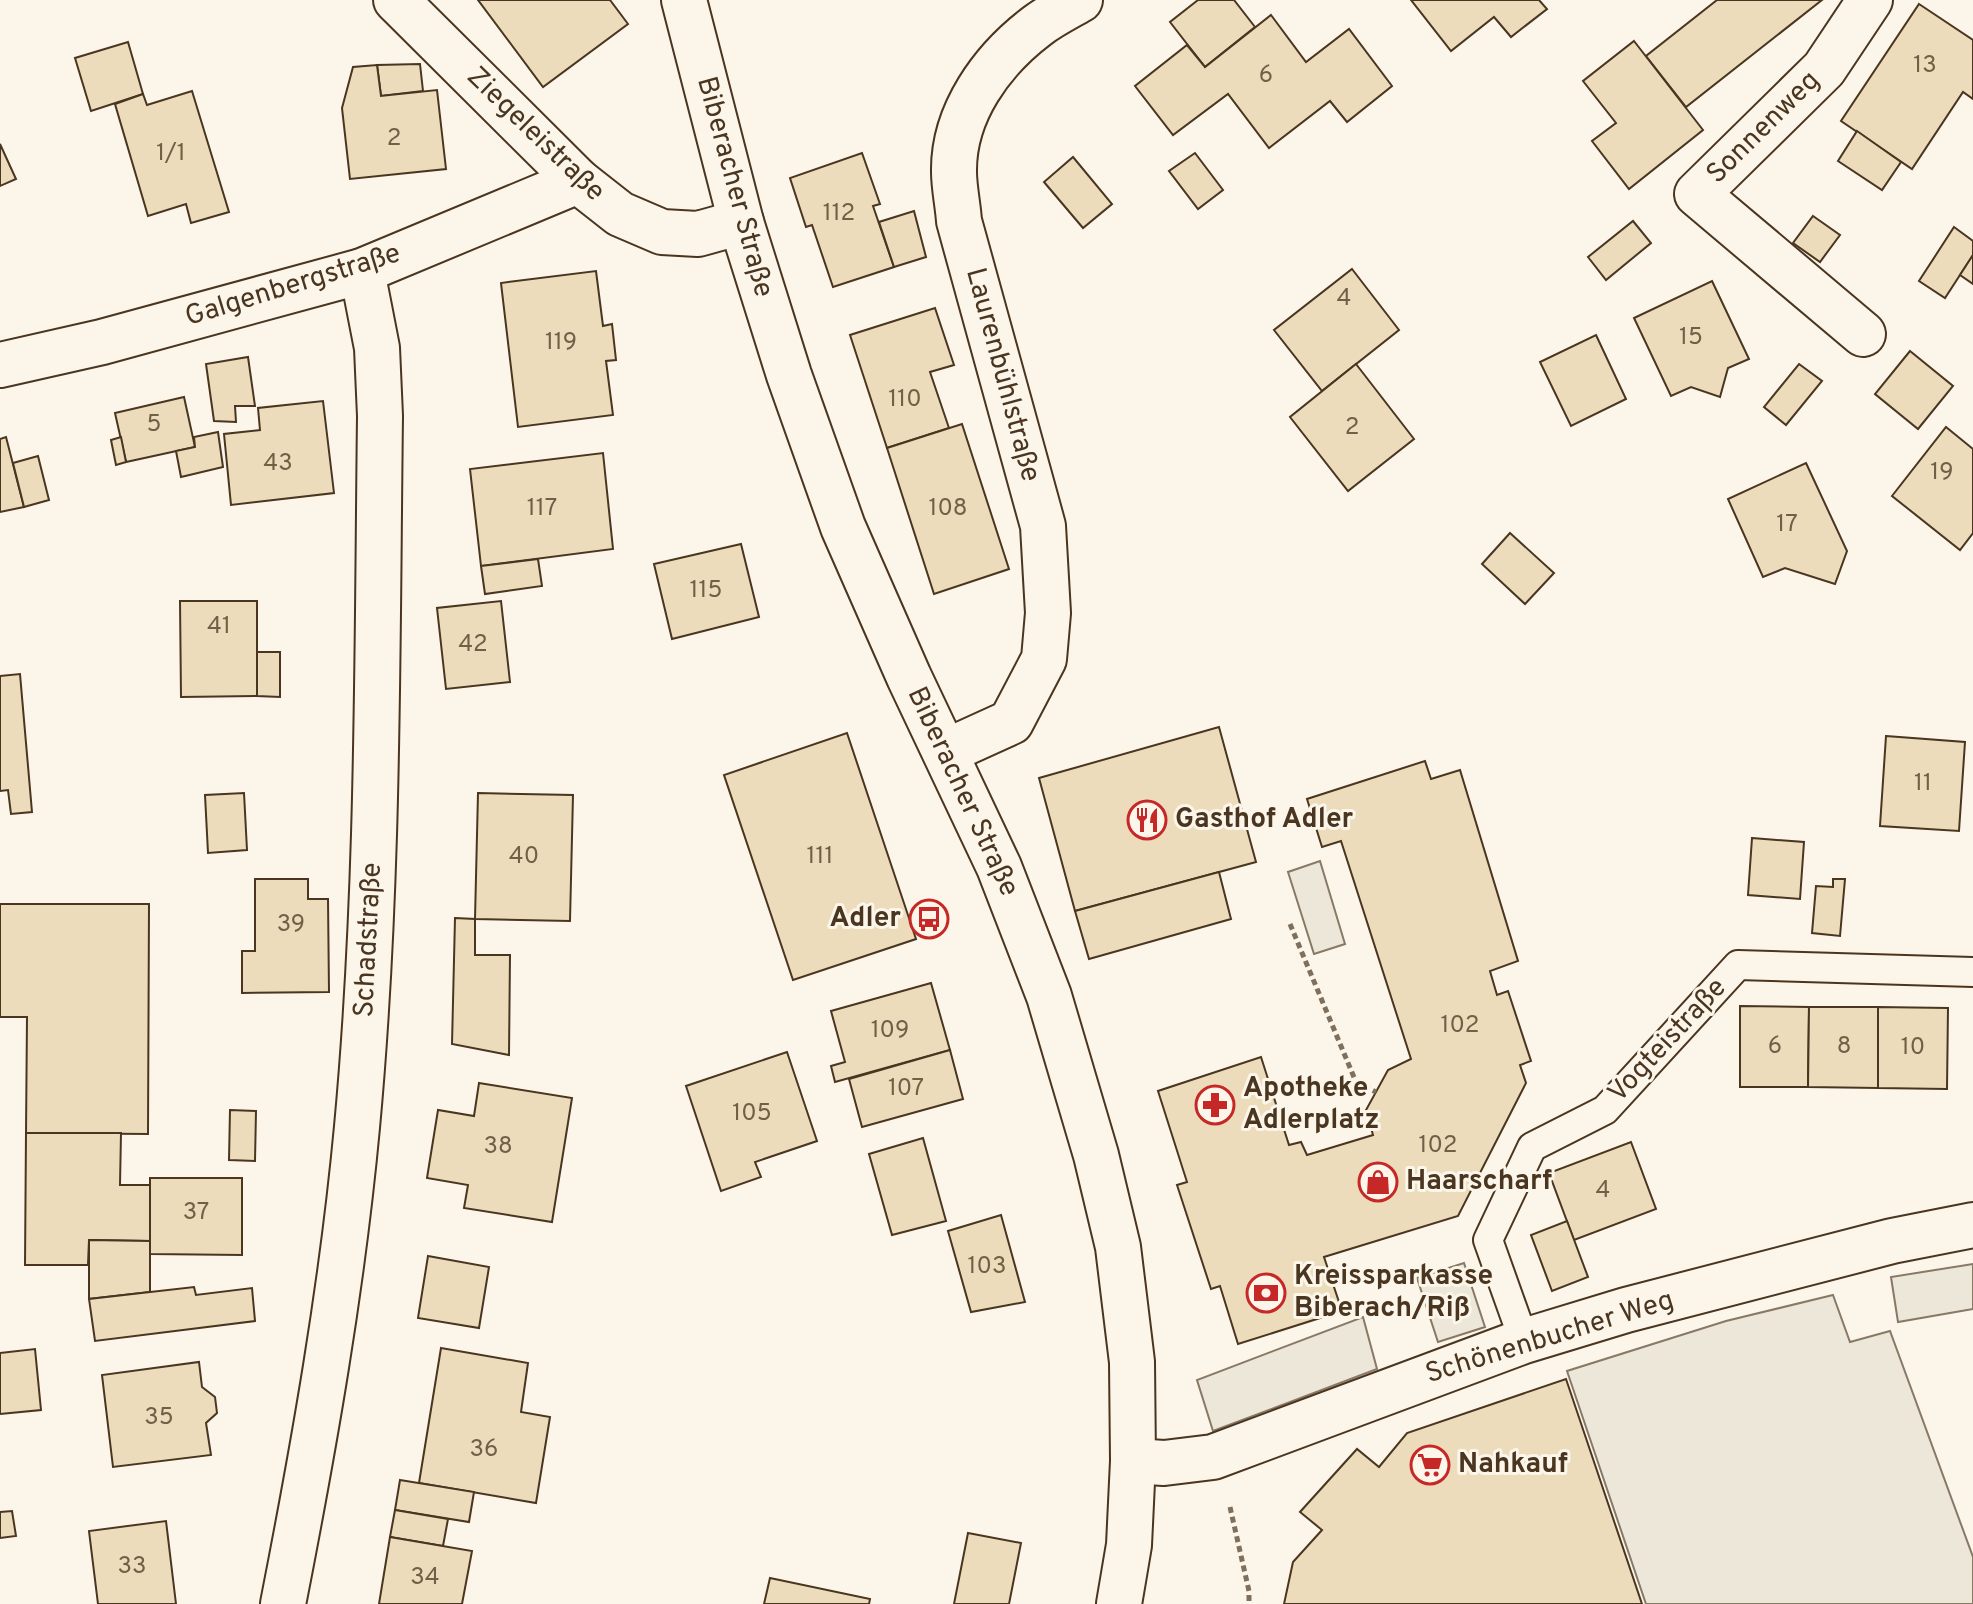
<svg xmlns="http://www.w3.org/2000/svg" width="1973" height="1604" font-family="Overpass,sans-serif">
	<rect width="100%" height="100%" fill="#fbf6e9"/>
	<g fill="#ede7d9" stroke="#887966" stroke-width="2">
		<polygon points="1320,861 1345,944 1314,954 1288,872"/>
		<polygon points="1464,1263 1485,1327 1438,1342 1417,1278"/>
		<polygon points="1973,1264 1973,1309 1898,1322 1891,1277"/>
		<polygon points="1833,1295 1850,1342 1890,1331 1973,1557 1973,1604 1646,1604 1567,1371 1726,1321"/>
		<polygon points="1363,1317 1377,1369 1213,1431 1197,1380"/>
	</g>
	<g fill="#ecdcbc" stroke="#4a3520" stroke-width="2">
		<polygon points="478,0 610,0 628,24 543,87"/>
		<polygon points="1198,0 1234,0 1255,27 1205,67 1170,22"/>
		<polygon points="1411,0 1539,0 1547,9 1511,37 1494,17 1451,51"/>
		<polygon points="1717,0 1822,0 1686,107 1646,56"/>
		<polygon points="1919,4 1973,40 1973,99 1963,92 1912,169 1841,121"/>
		<polygon points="1271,15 1306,62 1349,29 1392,86 1347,122 1330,101 1269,148 1228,94 1173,135 1135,86 1187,45 1205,67"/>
		<polygon points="1634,41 1703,130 1629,189 1592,141 1616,123 1583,81"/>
		<polygon points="128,42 143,94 91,111 75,58"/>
		<polygon points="420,64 423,91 381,96 377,65"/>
		<polygon points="377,65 381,96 437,90 446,169 350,179 342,108 353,67"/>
		<polygon points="192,91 229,212 191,223 186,204 148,216 115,104 143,94 147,105"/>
		<polygon points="1857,131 1901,162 1882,190 1838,161"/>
		<polygon points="0,144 16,179 0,186"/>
		<polygon points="862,153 880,204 873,206 894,267 833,287 812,225 806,227 790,178"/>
		<polygon points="1195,153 1223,190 1198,209 1169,171"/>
		<polygon points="1073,157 1112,204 1083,228 1044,182"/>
		<polygon points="914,211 926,257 894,267 879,222"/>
		<polygon points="1813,216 1840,235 1820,262 1793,243"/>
		<polygon points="1633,221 1651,243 1606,280 1588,257"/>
		<polygon points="1954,227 1973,241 1973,255 1945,298 1919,281"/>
		<polygon points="1973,255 1973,284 1960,275"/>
		<polygon points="1352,269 1399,330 1322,391 1274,330"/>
		<polygon points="596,271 603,326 612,324 616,360 606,361 613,415 518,427 501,283"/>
		<polygon points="1712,281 1749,359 1728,368 1720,397 1691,387 1671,396 1634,318"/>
		<polygon points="935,308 954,365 930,372 949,428 887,448 850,335"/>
		<polygon points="1596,335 1626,399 1571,426 1540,362"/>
		<polygon points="1910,351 1953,386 1918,429 1875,394"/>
		<polygon points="248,357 255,406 235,406 236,422 214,421 206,364"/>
		<polygon points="1356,364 1414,439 1348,491 1290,417"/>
		<polygon points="1799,364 1822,381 1786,425 1764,407"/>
		<polygon points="184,397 195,447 126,462 115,413"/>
		<polygon points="323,401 334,493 231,505 224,434 260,430 258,408"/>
		<polygon points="962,424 1009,569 934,594 887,448"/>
		<polygon points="1946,427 1973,449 1973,533 1960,550 1892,496"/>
		<polygon points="218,432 223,467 181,477 176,451 195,447 194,437"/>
		<polygon points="6,437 24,507 0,512 0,439"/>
		<polygon points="121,437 126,462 116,465 111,440"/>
		<polygon points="603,453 613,549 481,566 470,469"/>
		<polygon points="38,456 49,500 24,507 13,463"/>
		<polygon points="1806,463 1847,551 1835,584 1785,568 1763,577 1728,499"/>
		<polygon points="1510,533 1554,573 1525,604 1482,564"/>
		<polygon points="741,544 759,617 672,639 654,564"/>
		<polygon points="538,559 542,586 485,594 481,566"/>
		<polygon points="180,601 257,601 257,696 181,697"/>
		<polygon points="501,601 510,682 446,689 437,608"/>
		<polygon points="257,652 280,652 280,697 257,696"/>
		<polygon points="20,674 32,812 11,814 8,790 0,791 0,676"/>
		<polygon points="1219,727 1256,862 1075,911 1039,778"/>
		<polygon points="847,733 916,939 793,980 724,775"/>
		<polygon points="1886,736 1965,742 1959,831 1880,826"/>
		<polygon points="1425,761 1431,779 1460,770 1518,961 1490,971 1497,995 1508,991 1531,1061 1520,1065 1526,1083 1458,1216 1324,1257 1342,1311 1238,1344 1220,1286 1211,1289 1177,1185 1187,1182 1158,1091 1261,1057 1289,1145 1301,1142 1307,1155 1373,1135 1366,1110 1388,1070 1411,1059 1341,841 1322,847 1307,799"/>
		<polygon points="244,793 247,850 208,853 205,795"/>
		<polygon points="478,793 573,795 570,921 475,919"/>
		<polygon points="1752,838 1804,842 1800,899 1748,895"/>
		<polygon points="1219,872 1231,919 1089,959 1075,911"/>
		<polygon points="255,879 308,879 308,899 328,899 329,992 242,993 242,951 255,951"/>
		<polygon points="1833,879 1845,879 1840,936 1812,933 1816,886 1833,887"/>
		<polygon points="0,904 149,904 148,1134 26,1133 27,1017 0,1017"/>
		<polygon points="455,918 475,919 475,955 510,955 509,1055 452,1044"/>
		<polygon points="931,983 950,1050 835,1082 831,1066 845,1062 831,1011"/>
		<polygon points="1740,1006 1809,1007 1808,1087 1740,1087"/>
		<polygon points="1809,1007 1878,1007 1878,1088 1808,1087"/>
		<polygon points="1878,1007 1948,1008 1947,1089 1878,1088"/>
		<polygon points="950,1050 963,1099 862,1127 849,1079"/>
		<polygon points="787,1052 817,1141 755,1162 761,1177 721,1191 686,1086"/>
		<polygon points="479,1083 572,1098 552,1222 464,1208 468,1185 427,1178 438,1110 474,1116"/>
		<polygon points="230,1110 256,1111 255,1161 229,1160"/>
		<polygon points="26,1133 121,1133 120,1185 150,1185 150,1241 89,1240 88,1265 25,1265"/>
		<polygon points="923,1138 946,1221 892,1235 869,1154"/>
		<polygon points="1631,1142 1656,1209 1574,1240 1549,1173"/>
		<polygon points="150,1178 242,1178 242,1255 150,1254"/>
		<polygon points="1001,1215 1025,1302 971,1312 948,1231"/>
		<polygon points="1567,1221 1588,1277 1552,1291 1531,1235"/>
		<polygon points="89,1240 150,1241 150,1292 89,1299"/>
		<polygon points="428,1256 489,1267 479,1328 418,1318"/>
		<polygon points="194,1287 196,1295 252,1288 255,1321 95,1341 89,1299"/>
		<polygon points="441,1348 528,1363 521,1412 550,1417 536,1503 419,1483"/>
		<polygon points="35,1349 41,1410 0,1414 0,1353"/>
		<polygon points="199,1362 202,1387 215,1397 217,1413 206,1423 211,1455 113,1467 102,1375"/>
		<polygon points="1566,1379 1642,1604 1284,1604 1293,1562 1322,1530 1300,1512 1357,1449 1379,1467 1407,1433"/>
		<polygon points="400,1480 474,1492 469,1522 395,1510"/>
		<polygon points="395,1510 448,1519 443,1546 390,1537"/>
		<polygon points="12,1511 16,1536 0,1538 0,1512"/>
		<polygon points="166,1521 176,1604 98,1604 89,1531"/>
		<polygon points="968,1533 1021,1543 1009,1604 954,1604"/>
		<polygon points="390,1537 472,1551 462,1604 379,1604"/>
		<polygon points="770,1578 870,1599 869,1604 764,1604"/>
	</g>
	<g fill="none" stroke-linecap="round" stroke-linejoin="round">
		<g stroke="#4a3520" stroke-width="32">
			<polyline id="lane" points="1524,1341 1488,1240 1532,1147 1605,1110 1738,965 1973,972"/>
		</g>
		<g stroke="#4a3520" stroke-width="48">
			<g id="street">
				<polyline points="396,0 578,181 620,214 662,232 698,234 741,222"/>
				<polyline points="1863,334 1697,194 1824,69 1870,0"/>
				<polyline points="0,365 102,342 362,271 578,181"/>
				<path d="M945,752L1011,722L1044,659L1048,613L1043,526L959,221C958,205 954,188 954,172C953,113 992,60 1037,26C1050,16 1066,8 1080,0"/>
				<polyline points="1133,1461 1164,1463 1213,1457 1524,1341 1626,1310 1892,1241 1973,1225"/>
				<path d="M283,1604C314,1446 342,1288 357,1127C379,891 377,653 380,416L377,348L362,271"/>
			</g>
		</g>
		<g stroke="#4a3520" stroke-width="48">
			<polyline id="secondary" points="684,0 741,222 789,375 843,527 909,677 999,867 1049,996 1096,1155 1118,1247 1132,1362 1133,1461 1129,1545 1119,1604"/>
		</g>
		<g stroke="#7f6f5c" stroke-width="5" stroke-dasharray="6 4" stroke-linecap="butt">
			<polyline points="1290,924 1356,1082 1376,1092"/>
			<polyline points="1230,1507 1249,1591 1249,1604"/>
		</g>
		<use href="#lane" stroke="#fbf6e9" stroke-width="28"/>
		<use href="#street" stroke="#fbf6e9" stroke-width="44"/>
		<use href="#secondary" stroke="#fbf6e9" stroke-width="44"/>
	</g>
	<defs>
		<g id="restaurant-ring" transform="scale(2)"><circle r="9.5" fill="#fbf6e9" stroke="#c62828" stroke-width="1.5"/><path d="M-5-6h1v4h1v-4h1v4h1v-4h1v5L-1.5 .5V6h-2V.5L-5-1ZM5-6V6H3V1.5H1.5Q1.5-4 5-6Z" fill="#c62828"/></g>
		<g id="bus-ring" transform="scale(2)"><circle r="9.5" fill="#fbf6e9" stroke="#c62828" stroke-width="1.5"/><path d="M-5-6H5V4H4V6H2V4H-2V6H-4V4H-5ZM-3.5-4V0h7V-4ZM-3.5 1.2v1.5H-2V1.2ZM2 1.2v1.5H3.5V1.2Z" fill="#c62828"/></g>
		<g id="pharmacy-ring" transform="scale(2)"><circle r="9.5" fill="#fbf6e9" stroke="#c62828" stroke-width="1.5"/><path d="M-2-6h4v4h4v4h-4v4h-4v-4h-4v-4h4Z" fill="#c62828"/></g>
		<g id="shop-ring" transform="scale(2)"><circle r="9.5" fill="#fbf6e9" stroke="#c62828" stroke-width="1.5"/><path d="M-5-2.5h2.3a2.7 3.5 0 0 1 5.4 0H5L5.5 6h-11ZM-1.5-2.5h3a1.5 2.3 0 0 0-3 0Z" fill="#c62828"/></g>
		<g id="bank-ring" transform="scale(2)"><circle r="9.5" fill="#fbf6e9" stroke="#c62828" stroke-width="1.5"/><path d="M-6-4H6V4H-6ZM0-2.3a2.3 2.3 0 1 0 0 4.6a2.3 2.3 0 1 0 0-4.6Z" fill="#c62828"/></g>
		<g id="supermarket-ring" transform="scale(2)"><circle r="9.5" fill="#fbf6e9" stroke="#c62828" stroke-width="1.5"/><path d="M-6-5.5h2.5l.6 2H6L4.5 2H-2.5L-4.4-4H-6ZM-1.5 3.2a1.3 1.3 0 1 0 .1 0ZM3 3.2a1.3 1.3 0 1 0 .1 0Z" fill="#c62828"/></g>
	</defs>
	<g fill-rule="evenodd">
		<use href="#restaurant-ring" x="1147" y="820"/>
		<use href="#bus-ring" x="929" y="919"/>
		<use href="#pharmacy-ring" x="1215" y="1105"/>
		<use href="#shop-ring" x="1378" y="1182"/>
		<use href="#bank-ring" x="1266" y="1293"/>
		<use href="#supermarket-ring" x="1430" y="1465"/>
	</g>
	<g text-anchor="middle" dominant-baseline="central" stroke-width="6" stroke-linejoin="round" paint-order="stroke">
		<g font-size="24" fill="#725f47">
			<text x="1925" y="66">13</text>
			<text x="1266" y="76">6</text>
			<text x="394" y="139">2</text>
			<text x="171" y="154">1/1</text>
			<text x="839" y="214">112</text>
			<text x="1344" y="299">4</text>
			<text x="1691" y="338">15</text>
			<text x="561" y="343">119</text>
			<text x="905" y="400">110</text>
			<text x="154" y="425">5</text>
			<text x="1352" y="428">2</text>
			<text x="278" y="464">43</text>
			<text x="1942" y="473">19</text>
			<text x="542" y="509">117</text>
			<text x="948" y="509">108</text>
			<text x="1787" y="525">17</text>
			<text x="706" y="591">115</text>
			<text x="219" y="627">41</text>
			<text x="473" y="645">42</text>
			<text x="1923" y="784">11</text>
			<text x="524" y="857">40</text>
			<text x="820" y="857">111</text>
			<text x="291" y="925">39</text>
			<text x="1460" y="1026">102</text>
			<text x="890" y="1031">109</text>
			<text x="1775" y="1047">6</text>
			<text x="1844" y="1047">8</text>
			<text x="1913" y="1048">10</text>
			<text x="906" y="1089">107</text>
			<text x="752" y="1114">105</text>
			<text x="1438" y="1146">102</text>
			<text x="498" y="1147">38</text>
			<text x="1603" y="1191">4</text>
			<text x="196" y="1213">37</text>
			<text x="987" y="1267">103</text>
			<text x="159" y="1418">35</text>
			<text x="484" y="1450">36</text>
			<text x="132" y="1567">33</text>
			<text x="425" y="1578">34</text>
		</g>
		<g font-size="28" fill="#4a3520" stroke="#fbf6e9">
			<text transform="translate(1764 128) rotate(-45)">Sonnenweg</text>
			<text transform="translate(535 135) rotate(44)">Ziegeleistraße</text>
			<text transform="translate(734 187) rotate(75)">Biberacher Straße</text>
			<text transform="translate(293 286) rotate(-17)">Galgenbergstraße</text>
			<text transform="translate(1002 375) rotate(75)">Laurenbühlstraße</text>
			<text transform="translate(962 792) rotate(65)">Biberacher Straße</text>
			<text transform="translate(369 940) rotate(-87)">Schadstraße</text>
			<text transform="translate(1668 1041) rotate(-47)">Vogteistraße</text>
			<text transform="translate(1550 1338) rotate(-17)">Schönenbucher Weg</text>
		</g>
		<g font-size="28" font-weight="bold" fill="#4a3520" stroke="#fbf6e9" text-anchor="start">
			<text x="1175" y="820">Gasthof Adler</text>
			<text x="901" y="919" text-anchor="end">Adler</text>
			<text x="1243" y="1089">Apotheke<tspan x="1243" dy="32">Adlerplatz</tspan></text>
			<text x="1406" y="1182">Haarscharf</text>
			<text x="1294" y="1277">Kreissparkasse<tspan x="1294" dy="32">Biberach/Riß</tspan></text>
			<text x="1458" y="1465">Nahkauf</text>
		</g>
	</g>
</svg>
